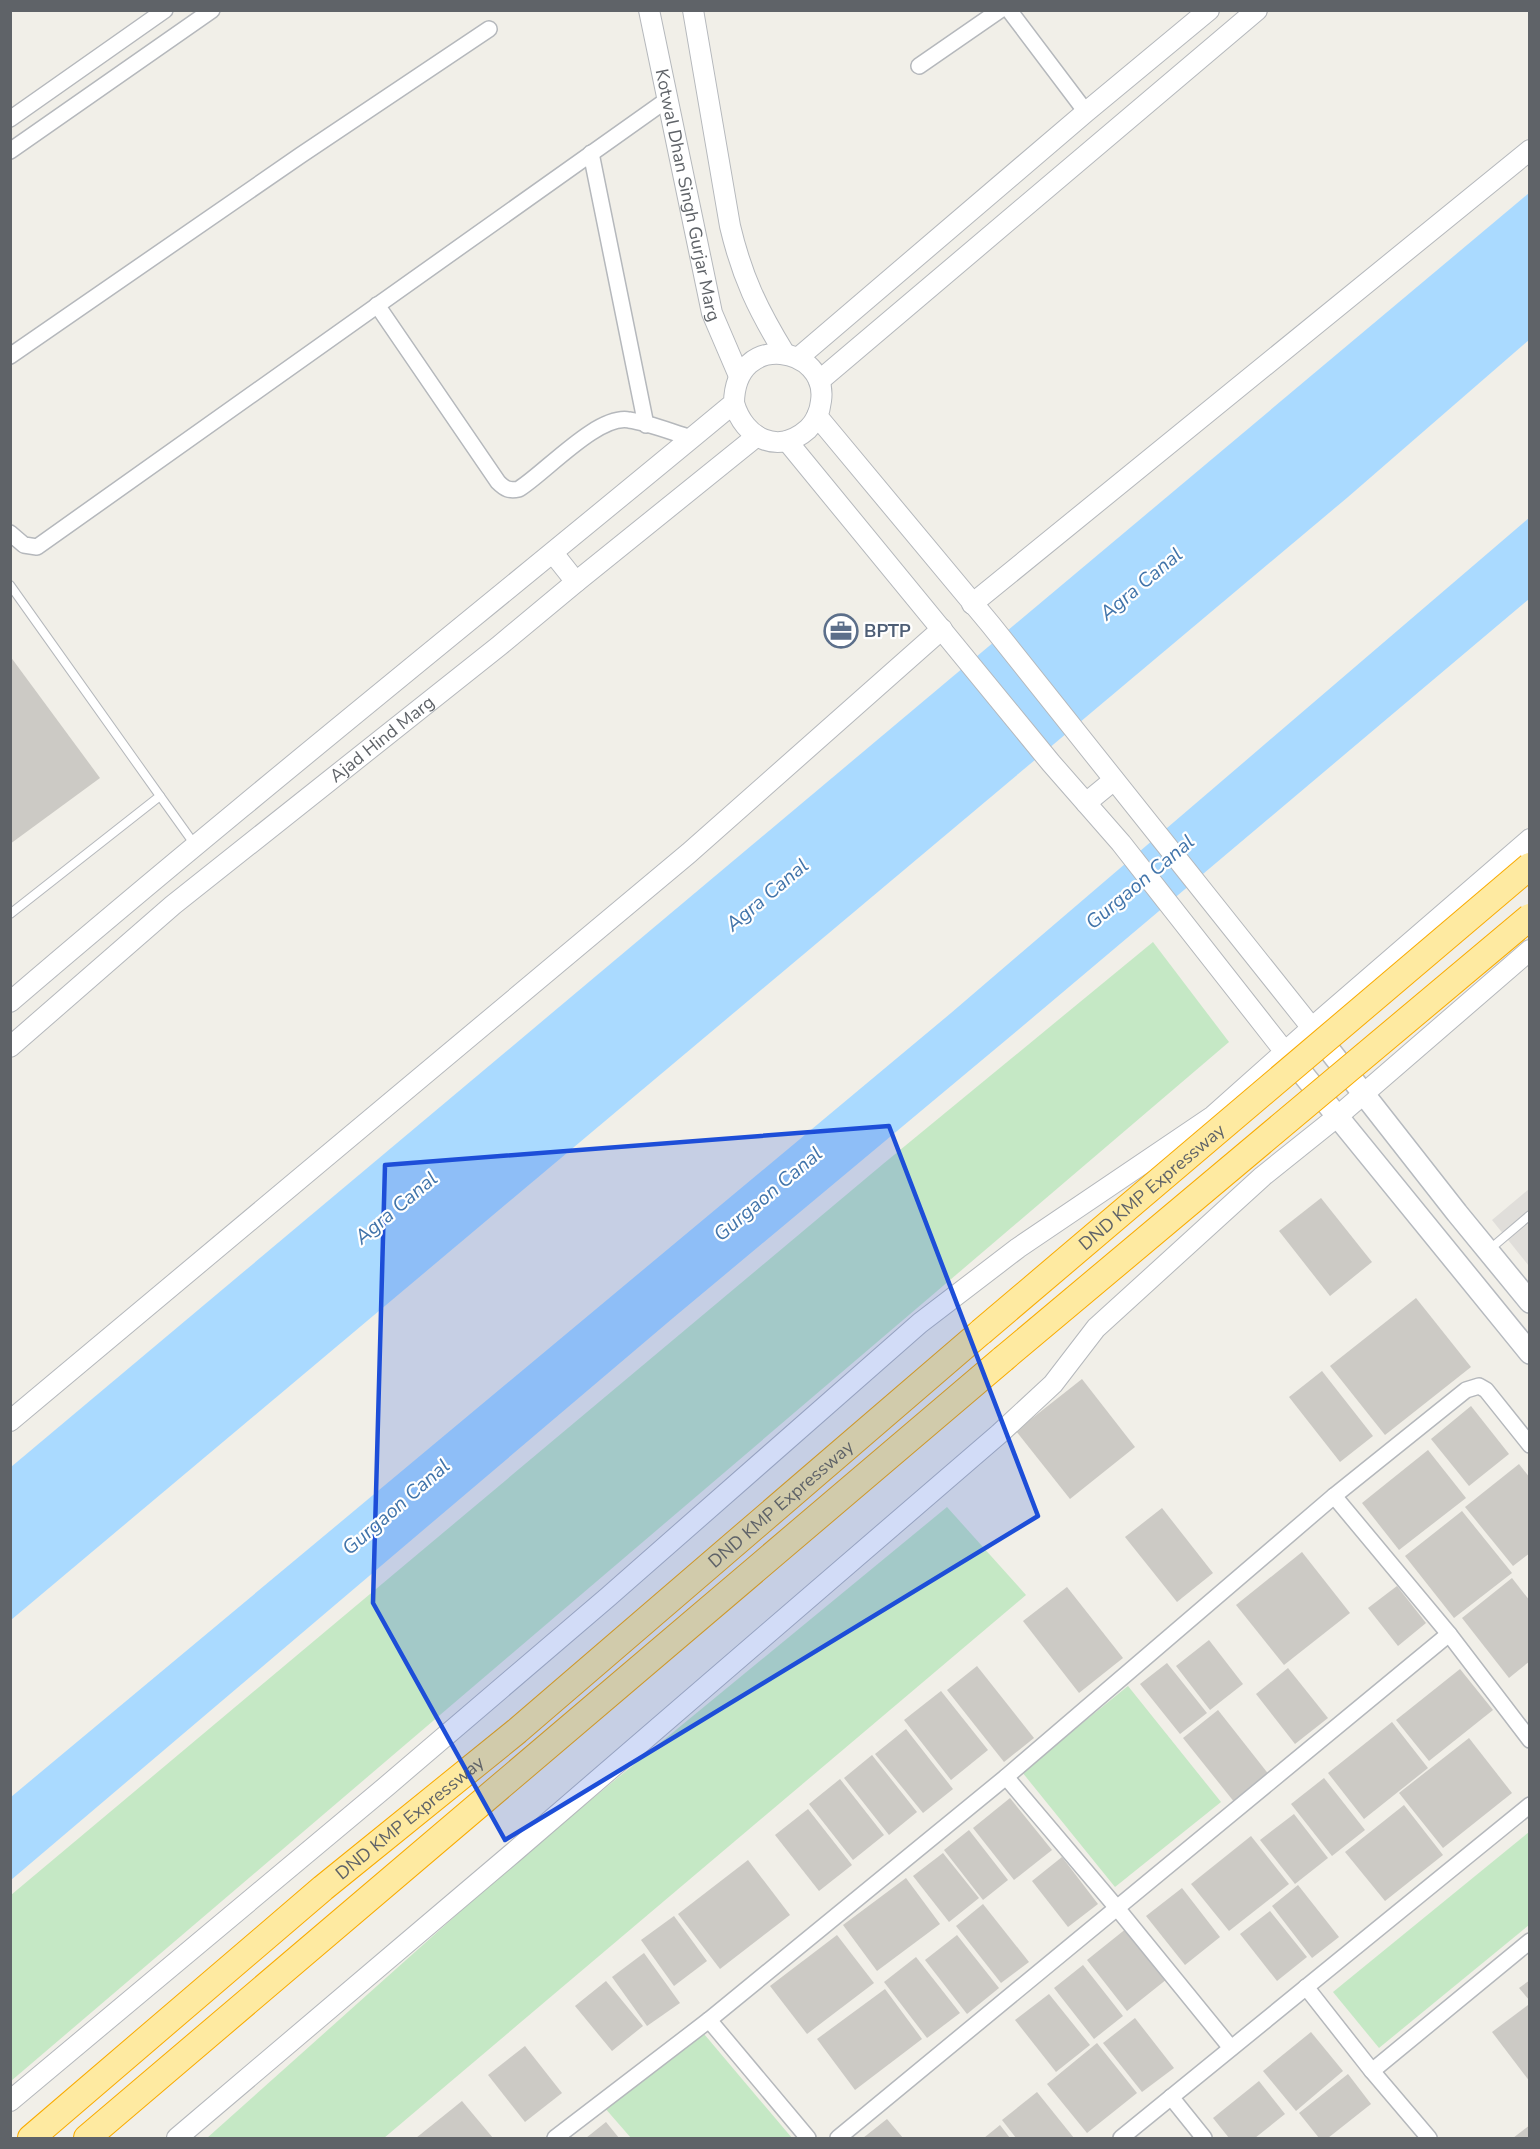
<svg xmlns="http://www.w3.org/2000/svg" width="1540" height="2149" font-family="'Nunito Sans',sans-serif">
	<rect width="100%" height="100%" fill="#f1efe8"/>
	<polygon fill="#e0deda" points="1529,1189 1529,1266 1492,1220"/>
	<g fill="#c5e8c5">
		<polygon points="1153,942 1229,1042 11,2081 11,1895 883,1164"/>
		<polygon points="947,1507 1026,1595 384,2138 207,2138 519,1859"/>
		<polygon points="1128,1686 1221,1802 1115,1887 1022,1772"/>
		<polygon points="1529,1832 1529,1925 1379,2048 1333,1992"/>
		<polygon points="699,2028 792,2138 631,2138 604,2107"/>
	</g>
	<g fill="#aadaff">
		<polygon points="1529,193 1529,340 1348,497 11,1620 11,1467"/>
		<polygon points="1529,518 1529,599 1018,1030 673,1318 11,1880 11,1797 951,1013"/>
	</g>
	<g fill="#cccac5">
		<polygon points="10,656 100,778 10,844"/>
		<polygon points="1321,1198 1372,1262 1330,1296 1279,1231"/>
		<polygon points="1416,1298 1471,1367 1385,1435 1330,1366"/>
		<polygon points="1322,1371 1373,1436 1340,1462 1289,1397"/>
		<polygon points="1082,1379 1135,1447 1070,1499 1016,1431"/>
		<polygon points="1471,1406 1509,1454 1469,1486 1431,1439"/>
		<polygon points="1428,1450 1466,1498 1399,1550 1362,1503"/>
		<polygon points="1519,1464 1530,1478 1530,1553 1513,1566 1465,1507"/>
		<polygon points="1162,1508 1213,1573 1177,1602 1125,1537"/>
		<polygon points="1462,1511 1512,1573 1454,1618 1405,1556"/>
		<polygon points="1302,1552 1350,1613 1284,1665 1236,1605"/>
		<polygon points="1512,1578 1530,1601 1530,1661 1509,1678 1462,1618"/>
		<polygon points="1397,1586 1426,1623 1398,1646 1368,1608"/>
		<polygon points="1067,1587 1123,1658 1079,1693 1023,1621"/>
		<polygon points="1209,1640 1243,1684 1210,1710 1176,1666"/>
		<polygon points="1167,1663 1207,1713 1180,1734 1140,1684"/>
		<polygon points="977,1666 1034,1738 1004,1762 947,1690"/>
		<polygon points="1288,1668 1328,1718 1295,1744 1256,1694"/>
		<polygon points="1460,1669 1493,1710 1429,1761 1396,1720"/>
		<polygon points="941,1691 988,1750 951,1780 904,1720"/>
		<polygon points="1218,1710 1270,1776 1235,1803 1183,1738"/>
		<polygon points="1392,1722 1428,1768 1364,1819 1328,1773"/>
		<polygon points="906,1729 953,1789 923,1813 875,1754"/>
		<polygon points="1469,1738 1512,1793 1443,1848 1399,1793"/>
		<polygon points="872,1755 917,1812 889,1835 844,1778"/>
		<polygon points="1324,1778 1365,1830 1332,1856 1291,1804"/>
		<polygon points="840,1779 884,1835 853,1860 809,1804"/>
		<polygon points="1010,1798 1052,1850 1014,1880 973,1828"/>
		<polygon points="1404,1805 1443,1855 1385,1901 1345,1852"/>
		<polygon points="808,1809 852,1865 819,1891 775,1835"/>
		<polygon points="1294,1814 1328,1858 1295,1884 1260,1840"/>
		<polygon points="969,1830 1008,1880 983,1900 944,1850"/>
		<polygon points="1251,1836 1289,1884 1229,1931 1191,1884"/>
		<polygon points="943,1853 979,1898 949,1922 913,1876"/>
		<polygon points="1062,1857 1098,1904 1068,1927 1032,1881"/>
		<polygon points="748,1860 790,1915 720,1969 678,1914"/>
		<polygon points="906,1878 940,1924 877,1971 843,1925"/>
		<polygon points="1298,1885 1339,1937 1312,1958 1272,1906"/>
		<polygon points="1182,1888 1220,1937 1185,1965 1146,1916"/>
		<polygon points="983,1904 1029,1962 1001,1983 956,1926"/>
		<polygon points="1270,1911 1307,1957 1277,1981 1240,1934"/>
		<polygon points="674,1916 707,1961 674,1986 641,1940"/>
		<polygon points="1127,1928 1167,1979 1127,2011 1087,1960"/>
		<polygon points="837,1935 874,1983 807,2034 770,1986"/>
		<polygon points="957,1935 999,1988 967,2014 925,1960"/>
		<polygon points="644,1953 680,2003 647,2026 612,1977"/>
		<polygon points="916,1957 960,2013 927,2038 884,1982"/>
		<polygon points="1083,1965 1123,2016 1094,2039 1054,1988"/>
		<polygon points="1530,1980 1530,2001 1519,1988"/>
		<polygon points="606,1981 643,2026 612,2051 575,2006"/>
		<polygon points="885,1989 922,2039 855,2090 817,2039"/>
		<polygon points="1049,1994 1090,2045 1056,2072 1015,2020"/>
		<polygon points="1528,2005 1530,2008 1530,2082 1492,2032"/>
		<polygon points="1135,2018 1174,2068 1142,2092 1103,2043"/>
		<polygon points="1311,2032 1343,2071 1296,2111 1263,2071"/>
		<polygon points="1097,2043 1137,2093 1087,2133 1047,2084"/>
		<polygon points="525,2046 562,2093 525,2122 488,2075"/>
		<polygon points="1348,2074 1371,2104 1328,2138 1319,2138 1299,2113"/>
		<polygon points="1259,2081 1285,2114 1255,2138 1229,2138 1213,2118"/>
		<polygon points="1037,2092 1074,2138 1016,2138 1002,2120"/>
		<polygon points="462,2101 493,2138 416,2138"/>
		<polygon points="887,2119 903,2138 863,2138"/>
		<polygon points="606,2122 619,2138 586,2138"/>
		<polygon points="1000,2125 1010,2138 984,2138"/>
		<polygon points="1530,2125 1530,2138 1513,2138"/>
	</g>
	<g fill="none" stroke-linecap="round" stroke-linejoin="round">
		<g stroke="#b5b8bc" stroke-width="10">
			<g id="service">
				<polyline points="10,585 160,796 10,914"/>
				<polyline points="160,796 195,845"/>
				<polyline points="1490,1249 1530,1215"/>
			</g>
		</g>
		<g stroke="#b5b8bc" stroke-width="18">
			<g id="minor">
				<polyline points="1009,10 1086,112"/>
				<polyline points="919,66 1000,10"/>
				<polyline points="10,119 165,10"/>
				<polyline points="10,151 212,10"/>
				<polyline points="591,153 646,425"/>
				<path d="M377,305L498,482C505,489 509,491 519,489C546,472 598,414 629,420C650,423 671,432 691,438"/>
				<polyline points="10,356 301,155 489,29"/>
				<polyline points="10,533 24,545 37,547 668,99"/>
				<polyline points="1334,1496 1449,1634 1530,1740"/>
				<polyline points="1006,1777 1117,1908 1231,2048"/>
				<polyline points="1306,1987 1372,2071 1429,2138"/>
				<polyline points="709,2020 808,2138"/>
				<polyline points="1372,2071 1530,1941"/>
				<polyline points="1171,2097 1204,2138"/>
				<polyline points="555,2138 709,2020 1006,1777 1334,1496 1466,1390 1479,1386 1486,1390 1530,1445"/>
				<polyline points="838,2138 1449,1634"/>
				<polyline points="1121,2138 1530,1805"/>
			</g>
		</g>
		<g stroke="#b5b8bc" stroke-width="22">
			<g id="tertiary">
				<path id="s1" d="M649,10L712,313L739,376"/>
				<path d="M693,10L730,226C742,277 758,310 785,354"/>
				<polyline points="798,358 1086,112 1209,10"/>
				<polyline points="819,381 1257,10"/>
				<polyline points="817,416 991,625 1312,1028"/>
				<polyline points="787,441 1051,763 1121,843 1285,1052"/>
				<polyline points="553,553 576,582"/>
				<polyline points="972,604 1530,150"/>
				<polyline points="1086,803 1114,780"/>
				<path d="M10,1002C248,798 493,603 734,403C735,329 829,347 821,401C820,411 816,421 808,429C778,456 744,438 734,403"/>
				<path id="s2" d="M10,1047L173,905L499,646L576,582L757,436"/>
				<polyline points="10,1421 689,853 942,629"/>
				<polyline points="10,2101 388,1785 608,1597 920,1323 1018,1248 1213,1116 1323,1018 1530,839"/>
				<polyline points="177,2138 514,1852 999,1434 1053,1384 1096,1328 1263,1176 1338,1116 1530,950"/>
			</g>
		</g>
		<g stroke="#b6babf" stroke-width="24">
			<g id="secondary">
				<polyline points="1312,1028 1457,1213 1530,1302"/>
				<polyline points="1285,1052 1530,1353"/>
			</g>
		</g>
		<g stroke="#f9ab00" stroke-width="28">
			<g id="trunk">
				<path id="s3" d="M31,2138L323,1888L517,1731L981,1332"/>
				<polyline points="87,2138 1003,1359"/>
			</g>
		</g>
		<use href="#service" stroke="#fff" stroke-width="8"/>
		<use href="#minor" stroke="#fff" stroke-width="15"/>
		<use href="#tertiary" stroke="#fff" stroke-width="20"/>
		<use href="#secondary" stroke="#fff" stroke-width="21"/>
		<use href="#trunk" stroke="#feeaa1" stroke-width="26"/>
		<g stroke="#f9ab00" stroke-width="28" stroke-linecap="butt">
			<g id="trunk-bridge">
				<path id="s4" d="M981,1332L1530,866"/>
				<polyline points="1003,1359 1530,917"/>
			</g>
		</g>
		<use href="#trunk-bridge" stroke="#feeaa1" stroke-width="26"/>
	</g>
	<path fill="#1d4ed8" fill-opacity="0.2" stroke="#1d4ed8" stroke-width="4.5" stroke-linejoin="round" d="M889,1126L1038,1516L505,1840L373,1603L385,1165Z"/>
	<defs>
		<g id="office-ring" transform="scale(1.725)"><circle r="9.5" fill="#fff" stroke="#5c6f8a" stroke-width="1.5"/><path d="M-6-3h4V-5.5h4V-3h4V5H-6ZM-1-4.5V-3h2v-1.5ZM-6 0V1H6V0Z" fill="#5c6f8a"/></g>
	</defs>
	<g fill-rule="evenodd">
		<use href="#office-ring" x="841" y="631"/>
	</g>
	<g text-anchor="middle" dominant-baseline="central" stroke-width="4.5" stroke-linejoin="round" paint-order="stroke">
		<g font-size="18" fill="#5f6368" stroke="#fff">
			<text stroke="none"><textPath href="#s1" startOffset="189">Kotwal Dhan Singh Gurjar Marg</textPath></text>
			<text stroke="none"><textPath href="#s2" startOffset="483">Ajad Hind Marg</textPath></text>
			<text stroke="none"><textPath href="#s4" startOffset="224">DND KMP Expressway</textPath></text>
			<text stroke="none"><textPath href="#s3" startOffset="982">DND KMP Expressway</textPath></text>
			<text stroke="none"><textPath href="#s3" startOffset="496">DND KMP Expressway</textPath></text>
		</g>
		<g font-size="18" font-weight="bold" fill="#4e5e75" stroke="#fff" text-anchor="start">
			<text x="864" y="631">BPTP</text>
		</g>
		<g font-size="20" font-style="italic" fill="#4174aa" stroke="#fff">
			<text transform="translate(1141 584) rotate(-40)">Agra Canal</text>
			<text transform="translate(1140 882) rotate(-40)">Gurgaon Canal</text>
			<text transform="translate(767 895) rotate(-40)">Agra Canal</text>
			<text transform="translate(768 1194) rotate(-40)">Gurgaon Canal</text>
			<text transform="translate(396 1208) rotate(-40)">Agra Canal</text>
			<text transform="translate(396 1507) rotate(-41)">Gurgaon Canal</text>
		</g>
	</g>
	<rect width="1540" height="2149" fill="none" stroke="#5f6368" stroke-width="24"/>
</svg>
